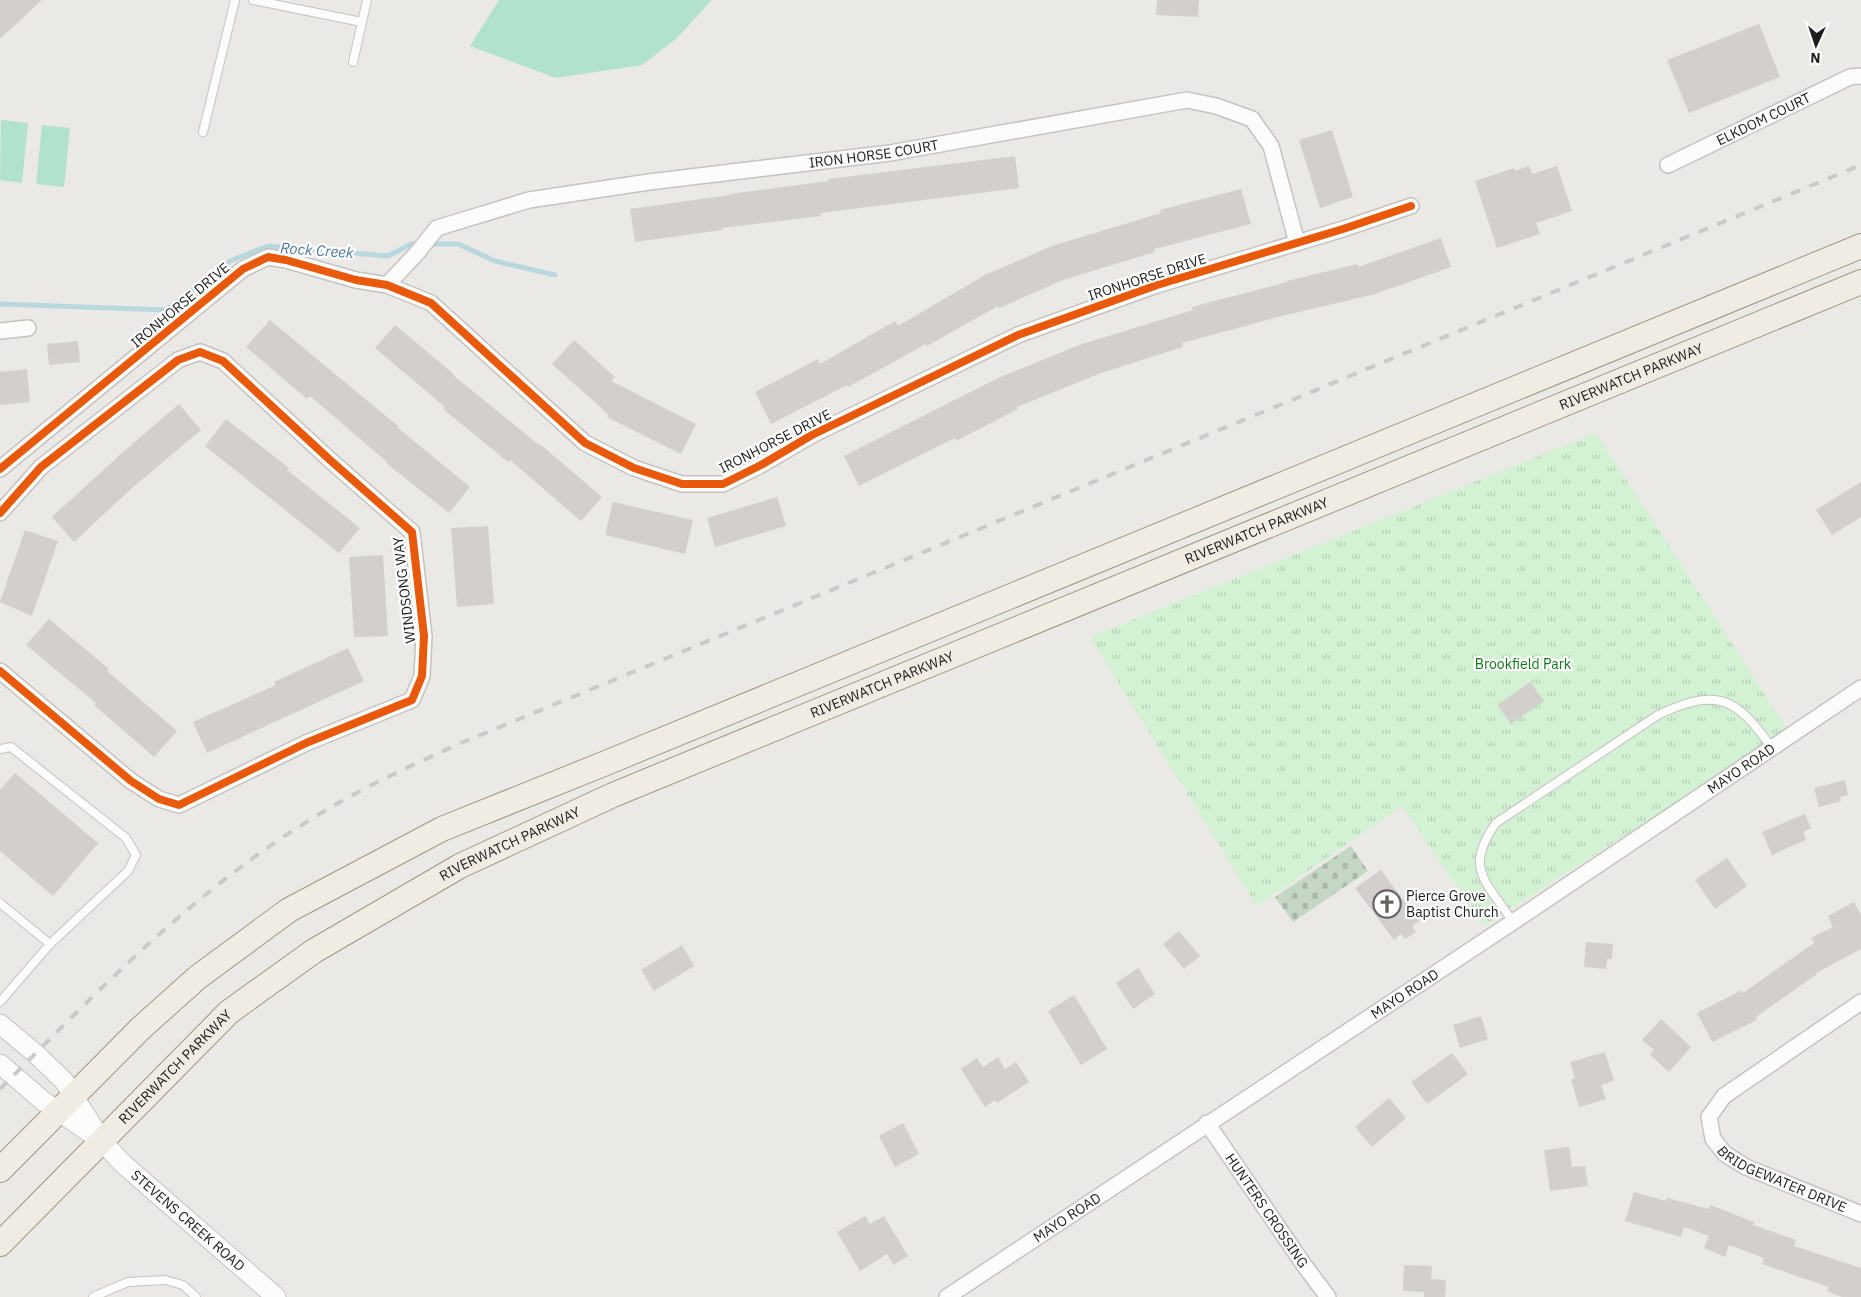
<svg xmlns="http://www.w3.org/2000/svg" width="1861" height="1297" font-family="'IBM Plex Sans',sans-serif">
	<defs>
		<pattern id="cemetery-stones" width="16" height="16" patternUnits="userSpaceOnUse" patternTransform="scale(1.25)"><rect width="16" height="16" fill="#c4d6c4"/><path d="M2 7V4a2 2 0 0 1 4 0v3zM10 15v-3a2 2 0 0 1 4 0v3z" fill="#a8b7a8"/></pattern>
		<pattern id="park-tufts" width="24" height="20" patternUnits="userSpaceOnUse" patternTransform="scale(1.25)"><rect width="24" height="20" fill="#d3f1d3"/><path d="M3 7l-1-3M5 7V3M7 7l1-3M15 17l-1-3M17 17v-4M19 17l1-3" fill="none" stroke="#b5ceb5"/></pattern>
	</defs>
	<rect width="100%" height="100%" fill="#ebe9e6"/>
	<polygon fill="url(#cemetery-stones)" points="1351,846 1368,871 1293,922 1275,897"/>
	<polygon fill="url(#park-tufts)" points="1596,433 1788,730 1484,926 1402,806 1257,906 1090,637"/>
	<g fill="#b1e2cd">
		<polygon points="499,0 710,0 711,1 676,39 642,65 556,78 470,46"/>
		<polygon points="1,120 28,123 22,183 0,180"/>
		<polygon points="42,125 70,128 64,187 36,184"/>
	</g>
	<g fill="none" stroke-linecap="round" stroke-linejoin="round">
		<g stroke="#b9d7de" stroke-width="5">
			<polyline points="429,244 458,244 495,261 555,275"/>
			<polyline points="0,304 166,310 230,261 268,246 388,256 411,244 420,244"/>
		</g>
	</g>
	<g fill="#d2cfcd">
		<polygon points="0,0 42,0 0,39"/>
		<polygon points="1157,0 1199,0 1198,17 1156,15"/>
		<polygon points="1759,24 1780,77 1689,113 1667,60"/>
		<polygon points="1332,130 1353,197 1320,208 1299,140"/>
		<polygon points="1015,156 1019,188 820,213 821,216 722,228 722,230 635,242 630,209 730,195 730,194 829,181 828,179"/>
		<polygon points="1529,166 1532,174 1557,166 1572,211 1536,223 1540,234 1497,248 1475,181 1514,168 1515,171"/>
		<polygon points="1241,189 1251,224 1154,249 1155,252 1063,280 999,308 998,306 927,346 926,344 848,387 847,385 771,424 755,392 818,359 820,364 895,321 898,326 985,275 1052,246 1161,213 1160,210"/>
		<polygon points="1441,238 1451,267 1375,294 1278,317 1182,343 1183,347 1101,373 1017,407 1018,409 956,441 955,438 859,486 844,456 996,379 1079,345 1193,310 1192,307 1287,282 1287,281 1357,264 1358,267"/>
		<polygon points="270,320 399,427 398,428 470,487 449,513 386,463 387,462 310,396 307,399 246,347"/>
		<polygon points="395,325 454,374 453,375 539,445 540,444 602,497 581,521 510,460 508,462 443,409 445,407 375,348"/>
		<polygon points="574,340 615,377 611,381 696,424 681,454 607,417 608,414 552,364"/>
		<polygon points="78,341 80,362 49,365 47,344"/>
		<polygon points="27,369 30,402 0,405 0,372"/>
		<polygon points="179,404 201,430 132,488 74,542 52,517 121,454"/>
		<polygon points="226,419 289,468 287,470 360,528 339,553 205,446"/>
		<polygon points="1861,482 1861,517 1832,535 1816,510"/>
		<polygon points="777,497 786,526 715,547 707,518"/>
		<polygon points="613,502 693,520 685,554 605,535"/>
		<polygon points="488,526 494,604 457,607 451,528"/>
		<polygon points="25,530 58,541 32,616 0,602"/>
		<polygon points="383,555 388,636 354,637 349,557"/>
		<polygon points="49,619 109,669 107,671 177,731 154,757 94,705 96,703 26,645"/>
		<polygon points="348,648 364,681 207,753 193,722 276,685 274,682"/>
		<polygon points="1530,682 1544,701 1511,724 1497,705"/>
		<polygon points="15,773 98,843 53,896 0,851 0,790"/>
		<polygon points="1845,780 1848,795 1840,797 1841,801 1819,807 1814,788"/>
		<polygon points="1805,814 1811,828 1803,832 1806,840 1772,855 1762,832"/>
		<polygon points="1727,858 1747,886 1715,909 1695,880"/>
		<polygon points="1381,870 1419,921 1412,926 1416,932 1405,939 1401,934 1394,940 1355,888"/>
		<polygon points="1854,902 1861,915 1861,949 1816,973 1817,974 1756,1017 1757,1020 1712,1042 1697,1013 1742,990 1743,993 1814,943 1811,938 1833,927 1828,916"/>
		<polygon points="1179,931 1200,956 1184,969 1163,944"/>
		<polygon points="1586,942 1613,944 1612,959 1607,959 1606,969 1584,967"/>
		<polygon points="682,945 694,966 654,991 641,970"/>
		<polygon points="1138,968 1155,994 1133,1009 1116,983"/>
		<polygon points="1074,995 1107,1049 1081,1065 1048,1011"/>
		<polygon points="1481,1016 1488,1039 1460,1048 1453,1025"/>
		<polygon points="1661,1019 1691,1047 1669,1072 1650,1055 1654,1050 1642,1040"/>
		<polygon points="1605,1052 1614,1081 1601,1085 1606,1099 1579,1107 1571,1079 1575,1078 1570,1062"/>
		<polygon points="1452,1053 1468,1074 1427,1104 1411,1082"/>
		<polygon points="998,1057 1005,1069 1016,1062 1029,1082 997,1103 995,1100 985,1107 961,1069 977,1058 983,1067"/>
		<polygon points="1389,1098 1406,1118 1372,1147 1355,1127"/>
		<polygon points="903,1123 919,1154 895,1167 879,1136"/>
		<polygon points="1569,1147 1572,1167 1585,1166 1588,1186 1550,1191 1544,1150"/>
		<polygon points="1634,1192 1666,1201 1667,1198 1709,1209 1710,1205 1754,1222 1753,1225 1796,1240 1794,1246 1861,1268 1861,1297 1842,1297 1827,1291 1829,1287 1762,1264 1764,1258 1729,1245 1725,1257 1704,1248 1709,1236 1684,1227 1681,1237 1625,1221"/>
		<polygon points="865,1216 870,1224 884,1216 908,1256 893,1265 887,1254 860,1271 837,1232"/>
		<polygon points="1404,1265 1432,1266 1431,1279 1446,1280 1445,1297 1424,1297 1424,1292 1403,1291"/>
	</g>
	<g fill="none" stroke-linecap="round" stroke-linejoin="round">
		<g stroke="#c4c3c2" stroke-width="10">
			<g id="service">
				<polyline points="253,0 362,22"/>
				<polyline points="353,62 367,0"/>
				<polyline points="203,132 235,0"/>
				<polyline points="0,749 11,747 126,838 136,855 128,871 50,944 0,1002"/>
				<polyline points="0,903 50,944"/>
				<path d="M1513,922C1487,882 1463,869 1496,823L1658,715C1717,687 1736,697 1772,748"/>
				<polyline points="93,1297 128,1282 165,1280 183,1285 196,1297"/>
			</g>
		</g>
		<g stroke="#c4c3c2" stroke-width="18">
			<g id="minor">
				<path id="s1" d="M1668,165L1850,77L1861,76"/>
				<path id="s2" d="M387,285L417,253L437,228L529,200L649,182L890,153L1187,100L1216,106L1252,119L1271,146L1297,243"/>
				<polyline points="0,331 28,328"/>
				<polyline points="0,469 243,269 268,257 286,260 356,280 387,285 431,303 585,443 634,468 682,484 723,484 761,465 812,435 1018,335 1157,285 1343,229 1411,206"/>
				<polyline points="0,513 41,467 178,360 200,352 223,361 330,460 412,532 424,636 422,676 412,700 306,743 179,805 159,799 131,781 0,671"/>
				<path id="s3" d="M1861,1002L1724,1096L1709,1117L1713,1139L1725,1154L1746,1167L1861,1214"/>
				<path id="s4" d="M1207,1123L1304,1265L1328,1297"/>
				<path id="s5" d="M947,1297L1513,922L1861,688"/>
			</g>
		</g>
		<g stroke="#c4c3c2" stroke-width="21">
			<g id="tertiary">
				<path id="s6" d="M0,1024L36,1054L64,1081L102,1141L122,1163L276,1297"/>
				<polyline points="0,1064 43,1101 95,1136"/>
			</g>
		</g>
		<g stroke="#a19782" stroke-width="26">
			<g id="primary">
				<polyline points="0,1170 141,1028 198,977 289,910 442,829 606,763 1861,246"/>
				<path id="s7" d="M0,1244L229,1012L314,951L460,866L613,795L1861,282"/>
			</g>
		</g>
		<use href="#service" stroke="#fcfcfb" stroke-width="8"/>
		<use href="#minor" stroke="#fcfcfb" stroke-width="15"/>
		<use href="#tertiary" stroke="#fcfcfb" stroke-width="19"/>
		<use href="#primary" stroke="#f0ebe3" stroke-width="24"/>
		<path stroke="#cacac9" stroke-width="4" stroke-dasharray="10 10" stroke-linecap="butt" d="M0,1089C101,988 199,885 323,812C367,785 415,764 461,743L1861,165"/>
		<g stroke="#fff" stroke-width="11">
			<g id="cycleway">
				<polyline points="0,469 243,269 268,257 286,260 356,280 387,285 431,303 585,443 634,468 682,484 723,484 761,465 812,435 1018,335 1157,285 1343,229 1411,206"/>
				<polyline points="0,513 41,467 178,360 200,352 223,361 330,460 412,532 424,636 422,676 412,700 306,743 179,805 159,799 131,781 0,671"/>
			</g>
		</g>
		<use href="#cycleway" stroke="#e8590c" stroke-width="8"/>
	</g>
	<defs>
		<g id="church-ring" transform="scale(1.4375)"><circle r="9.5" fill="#fff" stroke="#656463" stroke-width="1.5"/><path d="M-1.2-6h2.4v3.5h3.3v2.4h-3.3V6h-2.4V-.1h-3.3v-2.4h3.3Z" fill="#656463"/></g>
	</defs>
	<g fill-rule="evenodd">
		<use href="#church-ring" x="1387" y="904"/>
	</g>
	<g text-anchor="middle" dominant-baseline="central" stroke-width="4.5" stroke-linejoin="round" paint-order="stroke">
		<g font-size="14" fill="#1d1d1d" stroke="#fff">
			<text stroke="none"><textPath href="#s1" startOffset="106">ELKDOM COURT</textPath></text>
			<text stroke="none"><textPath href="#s2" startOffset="520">IRON HORSE COURT</textPath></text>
			<text transform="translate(1147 277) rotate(-18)">IRONHORSE DRIVE</text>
			<text transform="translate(180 305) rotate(-40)">IRONHORSE DRIVE</text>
			<text stroke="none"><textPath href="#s7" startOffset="1869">RIVERWATCH PARKWAY</textPath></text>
			<text transform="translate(775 441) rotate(-27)">IRONHORSE DRIVE</text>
			<text stroke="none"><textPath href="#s7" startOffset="1464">RIVERWATCH PARKWAY</textPath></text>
			<text transform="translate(404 590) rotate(-97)">WINDSONG WAY</text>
			<text stroke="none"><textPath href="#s7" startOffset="1059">RIVERWATCH PARKWAY</textPath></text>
			<text stroke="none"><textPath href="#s5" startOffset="954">MAYO ROAD</textPath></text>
			<text stroke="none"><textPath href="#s7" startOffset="654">RIVERWATCH PARKWAY</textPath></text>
			<text stroke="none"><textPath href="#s5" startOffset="549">MAYO ROAD</textPath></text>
			<text stroke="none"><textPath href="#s7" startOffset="249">RIVERWATCH PARKWAY</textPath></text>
			<text stroke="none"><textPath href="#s3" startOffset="296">BRIDGEWATER DRIVE</textPath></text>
			<text stroke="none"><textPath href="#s4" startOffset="106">HUNTERS CROSSING</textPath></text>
			<text stroke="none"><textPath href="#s5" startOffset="144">MAYO ROAD</textPath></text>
			<text stroke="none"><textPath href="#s6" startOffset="274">STEVENS CREEK ROAD</textPath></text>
		</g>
		<g font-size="14" fill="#0d7916" stroke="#fff">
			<text x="1523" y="664">Brookfield Park</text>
		</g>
		<g font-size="14" fill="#1d1d1d" stroke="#fff" text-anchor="start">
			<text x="1406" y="896">Pierce Grove<tspan x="1406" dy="16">Baptist Church</tspan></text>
		</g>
		<g font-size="15" font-style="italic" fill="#4876a3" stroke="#fff">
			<text transform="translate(317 250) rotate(4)">Rock Creek</text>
		</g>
	</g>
	<g transform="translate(1816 45) rotate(183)" stroke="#ffffff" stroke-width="4" paint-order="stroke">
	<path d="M0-4L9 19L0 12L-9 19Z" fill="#1d1d1d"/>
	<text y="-8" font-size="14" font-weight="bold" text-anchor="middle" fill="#1d1d1d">N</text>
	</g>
</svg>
